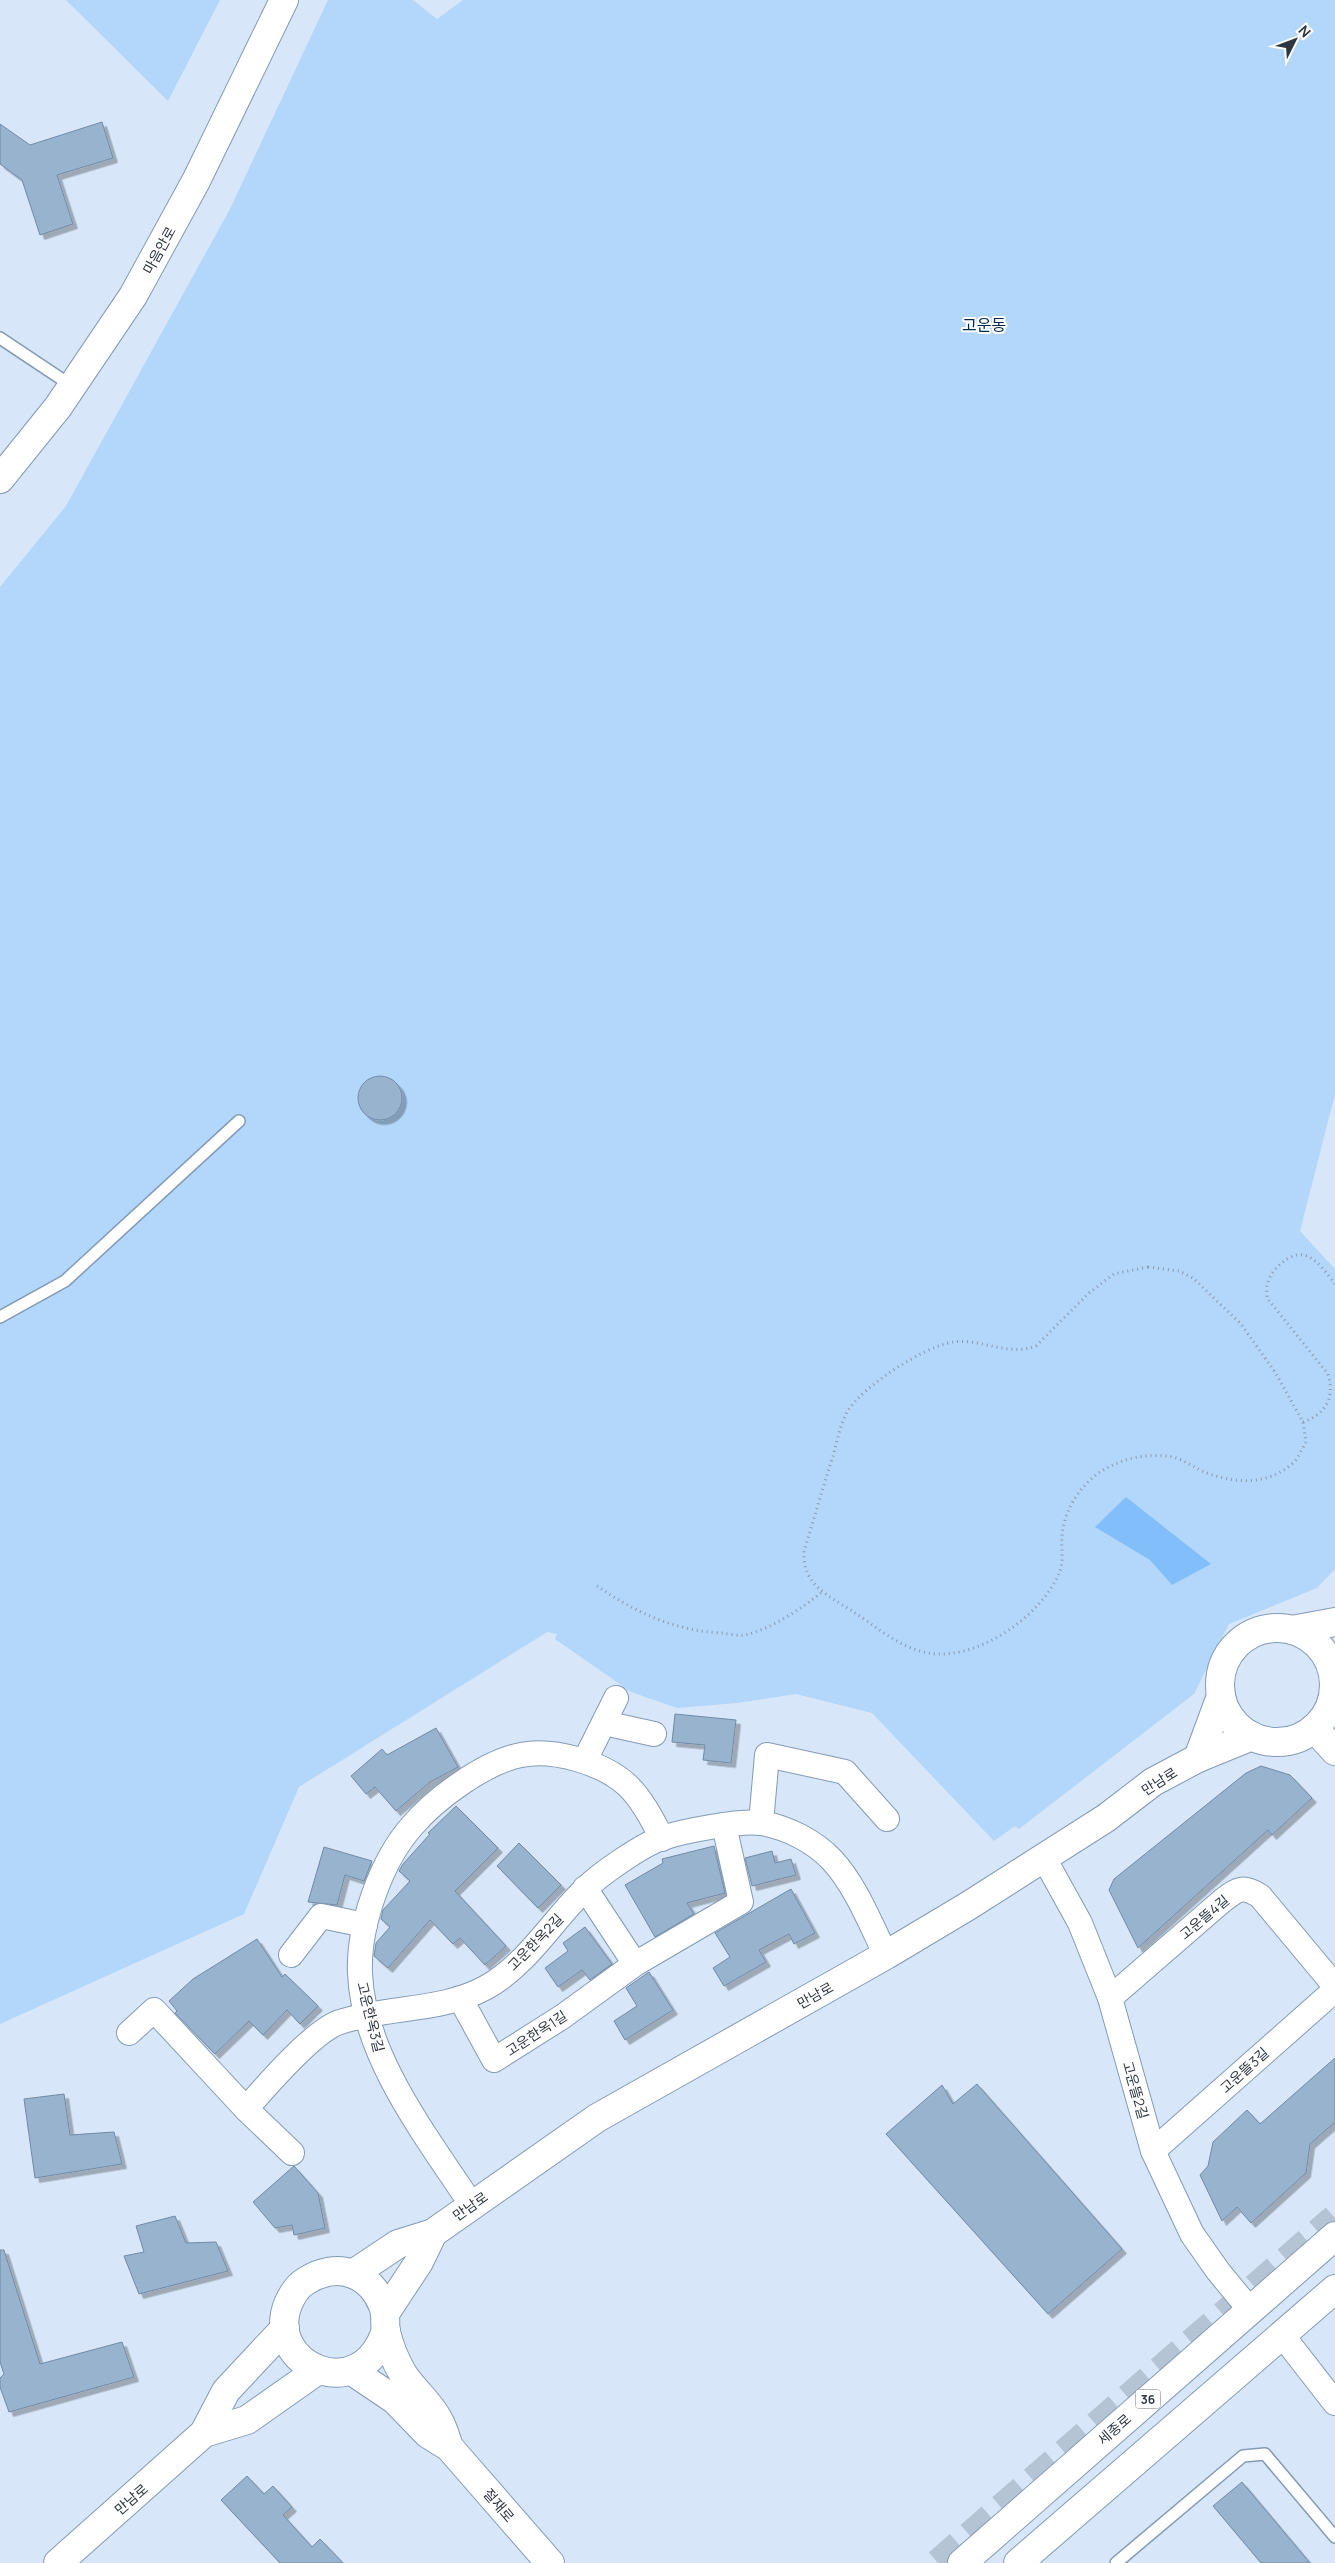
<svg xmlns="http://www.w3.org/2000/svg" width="1335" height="2563" font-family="Manrope,'Noto Sans KR',sans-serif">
	<defs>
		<filter id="shadow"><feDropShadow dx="4.5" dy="4.5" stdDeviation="0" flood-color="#0004"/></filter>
	</defs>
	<rect width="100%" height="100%" fill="#d7e7f9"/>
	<g fill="#b3d6fb">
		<polygon points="66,0 220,0 168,101"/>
		<polygon points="328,0 413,0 437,19 463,0 1335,0 1335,1094 1300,1231 1335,1269 1335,1569 1317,1588 1229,1624 1194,1694 1019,1829 1015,1826 994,1841 872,1713 796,1694 737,1703 677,1708 631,1692 555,1639 557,1634 547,1632 299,1787 244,1914 0,2024 0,587 66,506 230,209"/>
	</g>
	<polygon fill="#82befa" points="1126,1497 1211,1564 1172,1585 1150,1560 1095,1527"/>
	<g fill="#98b3ce" stroke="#718aa5" filter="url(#shadow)">
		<polygon points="102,122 113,158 57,175 73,224 40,235 22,180 0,164 0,124 30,145"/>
		<circle cx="380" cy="1098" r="22"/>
		<polygon points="675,1714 736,1720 731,1763 703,1760 705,1745 672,1742"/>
		<polygon points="436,1728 458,1767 430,1782 396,1811 375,1787 366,1794 351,1776 382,1749 387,1755"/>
		<polygon points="1261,1766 1290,1775 1312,1798 1272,1835 1268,1830 1138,1948 1109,1890 1114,1879 1246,1773"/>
		<polygon points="456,1806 498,1848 455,1891 506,1946 485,1965 460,1938 453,1944 430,1920 388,1968 374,1956 376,1943 390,1927 381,1919 383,1910 410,1881 399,1871 403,1864 430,1834 428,1833"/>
		<polygon points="519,1843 561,1885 538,1908 497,1866"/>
		<polygon points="714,1846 725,1893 687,1903 694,1914 655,1937 625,1885 663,1863 662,1859"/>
		<polygon points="324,1847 372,1861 364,1881 345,1875 337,1905 308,1902"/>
		<polygon points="772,1851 775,1863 791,1859 796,1875 752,1886 745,1858"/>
		<polygon points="791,1889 815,1933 794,1944 789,1934 759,1950 766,1962 724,1986 713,1968 730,1957 715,1933"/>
		<polygon points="585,1927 612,1964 590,1980 582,1970 558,1987 545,1968 568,1951 563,1943"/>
		<polygon points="257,1939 282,1977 285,1974 318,2006 300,2024 287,2010 263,2035 249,2021 215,2054 175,2013 177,2011 169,2001 193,1979"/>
		<polygon points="649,1972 673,2010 625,2040 614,2021 637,2006 626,1988"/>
		<polygon points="1335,2058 1335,2122 1310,2144 1306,2173 1251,2223 1237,2207 1222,2221 1200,2175 1208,2166 1213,2142 1247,2110 1260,2124"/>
		<polygon points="977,2084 1122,2249 1048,2314 886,2134 942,2085 953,2104"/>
		<polygon points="64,2094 70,2135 114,2132 122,2164 35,2178 24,2099"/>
		<polygon points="294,2166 318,2193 325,2228 294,2235 292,2225 275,2228 253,2202"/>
		<polygon points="175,2216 186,2243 216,2242 228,2271 139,2294 124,2256 144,2252 136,2226"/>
		<polygon points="0,2250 4,2250 40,2364 122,2342 134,2377 9,2412 0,2387 0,2378 4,2374 0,2362"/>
		<polygon points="247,2476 264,2494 273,2486 292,2507 283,2515 312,2547 320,2539 343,2563 280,2563 221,2500"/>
		<polygon points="1242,2482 1310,2563 1261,2563 1213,2506"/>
	</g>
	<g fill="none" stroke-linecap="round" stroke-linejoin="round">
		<polyline stroke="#b5c4d4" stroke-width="28" stroke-dasharray="28 14" stroke-linecap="butt" points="938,2563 1335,2218"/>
		<g stroke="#829bb6" stroke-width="14">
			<g id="service">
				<polyline points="0,338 72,386"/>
				<polyline points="0,1317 65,1281 239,1121"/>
				<polyline points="1116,2563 1243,2456 1265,2454 1335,2537"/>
			</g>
		</g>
		<g stroke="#829bb6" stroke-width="26">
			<g id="minor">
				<polyline points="604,1723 654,1734"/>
				<polyline points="585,1760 616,1698"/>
				<polyline points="761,1823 767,1755 845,1772 887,1819"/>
				<polyline points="1044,1858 1080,1923 1110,1998 1153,2151 1192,2234 1218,2271 1250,2310"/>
				<polyline points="585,1888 635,1964"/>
				<polyline points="291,1955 321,1916 365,1925"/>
				<polyline points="460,1998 494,2060 562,2017 635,1964 741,1902 724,1825"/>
				<path d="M1110,1998L1222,1901C1238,1889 1242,1885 1260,1896L1335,1986"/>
				<path d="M129,2033L154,2010L246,2109C265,2087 314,2030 340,2022C388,2006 440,2012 485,1988C527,1965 551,1922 585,1889C600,1874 642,1845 662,1838C684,1831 740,1820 762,1823C788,1828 814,1841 832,1860C856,1886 870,1923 886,1955"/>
				<polyline points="246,2109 292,2153"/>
				<polyline points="1153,2151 1335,1990"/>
				<path d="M471,2204C427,2137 363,2056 360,1973C358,1926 381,1861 412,1826C436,1798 485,1762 521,1755C553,1748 603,1763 627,1785C642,1799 653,1820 662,1839"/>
				<polyline points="1282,2335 1335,2403"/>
			</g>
		</g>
		<g stroke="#829bb6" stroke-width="30">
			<g id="tertiary">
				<polyline points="0,479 58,407 133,296 196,181 284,0"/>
				<circle cx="1277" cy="1685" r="57"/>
				<polyline points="1292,1630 1335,1622"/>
				<polyline points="1314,1728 1335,1751"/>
				<polyline points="1198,1758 1221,1696"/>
				<polyline points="353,2274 398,2244 433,2233 597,2118 886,1955 968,1906 1106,1818 1153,1782 1198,1758 1252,1736"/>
				<polyline points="386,2312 419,2262 433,2233"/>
				<path d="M352,2371L395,2400L428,2434L449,2447C446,2438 443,2427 438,2419C429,2402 413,2390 403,2374C396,2362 389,2345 386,2332C384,2323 387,2315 383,2306C378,2292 367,2279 353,2274C337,2268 320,2272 306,2281C297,2286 292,2295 288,2304C264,2365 361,2409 386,2330"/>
				<polyline points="204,2433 247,2420 318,2370"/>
				<polyline points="449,2447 550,2563"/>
				<polyline points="58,2563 204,2433 226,2391 285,2328"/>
			</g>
		</g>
		<g stroke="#829bb6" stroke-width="30">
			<g id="primary">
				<polyline points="962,2563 1335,2236"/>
				<polyline points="1018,2563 1335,2289"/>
			</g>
		</g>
		<g stroke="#8c9aa9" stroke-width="3" stroke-dasharray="1 4" stroke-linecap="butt">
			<path d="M1148,1267L1179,1271L1193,1278L1241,1324L1275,1372L1303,1422L1306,1442C1302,1449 1298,1459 1292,1464C1267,1485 1237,1484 1207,1473C1196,1469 1185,1460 1173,1457C1151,1453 1127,1457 1107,1468C1083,1480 1063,1510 1062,1537C1061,1548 1064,1561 1060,1571C1043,1615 977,1662 928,1653C899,1648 873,1624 849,1609C825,1594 802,1583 804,1551C814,1519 823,1487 833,1456C837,1442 840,1425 847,1412C863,1386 923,1347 953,1342C981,1338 1008,1357 1036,1346L1089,1293L1114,1274Z"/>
			<path d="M1303,1422C1326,1414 1335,1398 1328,1374L1267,1298C1267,1293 1266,1287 1268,1282C1271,1270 1290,1252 1303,1255C1316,1257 1327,1274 1335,1284"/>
			<path d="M597,1586C635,1612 675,1631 722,1633C729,1634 738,1636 745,1635C769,1630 803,1608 822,1592"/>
		</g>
		<use href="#service" stroke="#fff" stroke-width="11"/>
		<use href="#minor" stroke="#fff" stroke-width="24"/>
		<use href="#tertiary" stroke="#fff" stroke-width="28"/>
		<use href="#primary" stroke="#fff" stroke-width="28"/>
	</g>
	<g text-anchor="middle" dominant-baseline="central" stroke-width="4" stroke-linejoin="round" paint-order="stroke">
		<rect fill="#fff" stroke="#6b737b" stroke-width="1" x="1135.5" y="2389.5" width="25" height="19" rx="4"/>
		<g font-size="12" font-weight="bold" fill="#2c3742">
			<text x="1148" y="2399">36</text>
		</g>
		<g font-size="14" fill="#2c3742" stroke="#fff">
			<text transform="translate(159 250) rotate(-61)">마음안로</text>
			<text transform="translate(1159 1781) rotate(-32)">만남로</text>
			<text transform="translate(1204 1917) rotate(-40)">고운뜰4길</text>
			<text transform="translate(535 1942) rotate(-46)">고운한옥2길</text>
			<text transform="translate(815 1995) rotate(-29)">만남로</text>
			<text transform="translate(371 2017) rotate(76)">고운한옥3길</text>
			<text transform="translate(536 2033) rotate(-33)">고운한옥1길</text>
			<text transform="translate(1244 2070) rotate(-42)">고운뜰3길</text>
			<text transform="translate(1136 2090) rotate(74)">고운뜰2길</text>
			<text transform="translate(470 2206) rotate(-35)">만남로</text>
			<text transform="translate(1114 2429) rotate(-41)">세종로</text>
			<text transform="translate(131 2499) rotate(-41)">만남로</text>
			<text transform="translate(499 2505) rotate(49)">절재로</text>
		</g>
		<g font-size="16" fill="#002a4f" stroke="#fff">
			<text x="984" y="325">고운동</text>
		</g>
	</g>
	<g transform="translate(1295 40) rotate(48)" stroke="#ffffff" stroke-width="4" paint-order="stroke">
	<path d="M0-4L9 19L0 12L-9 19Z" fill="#2c3742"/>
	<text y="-8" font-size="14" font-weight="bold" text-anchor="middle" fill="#2c3742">N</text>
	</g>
</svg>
